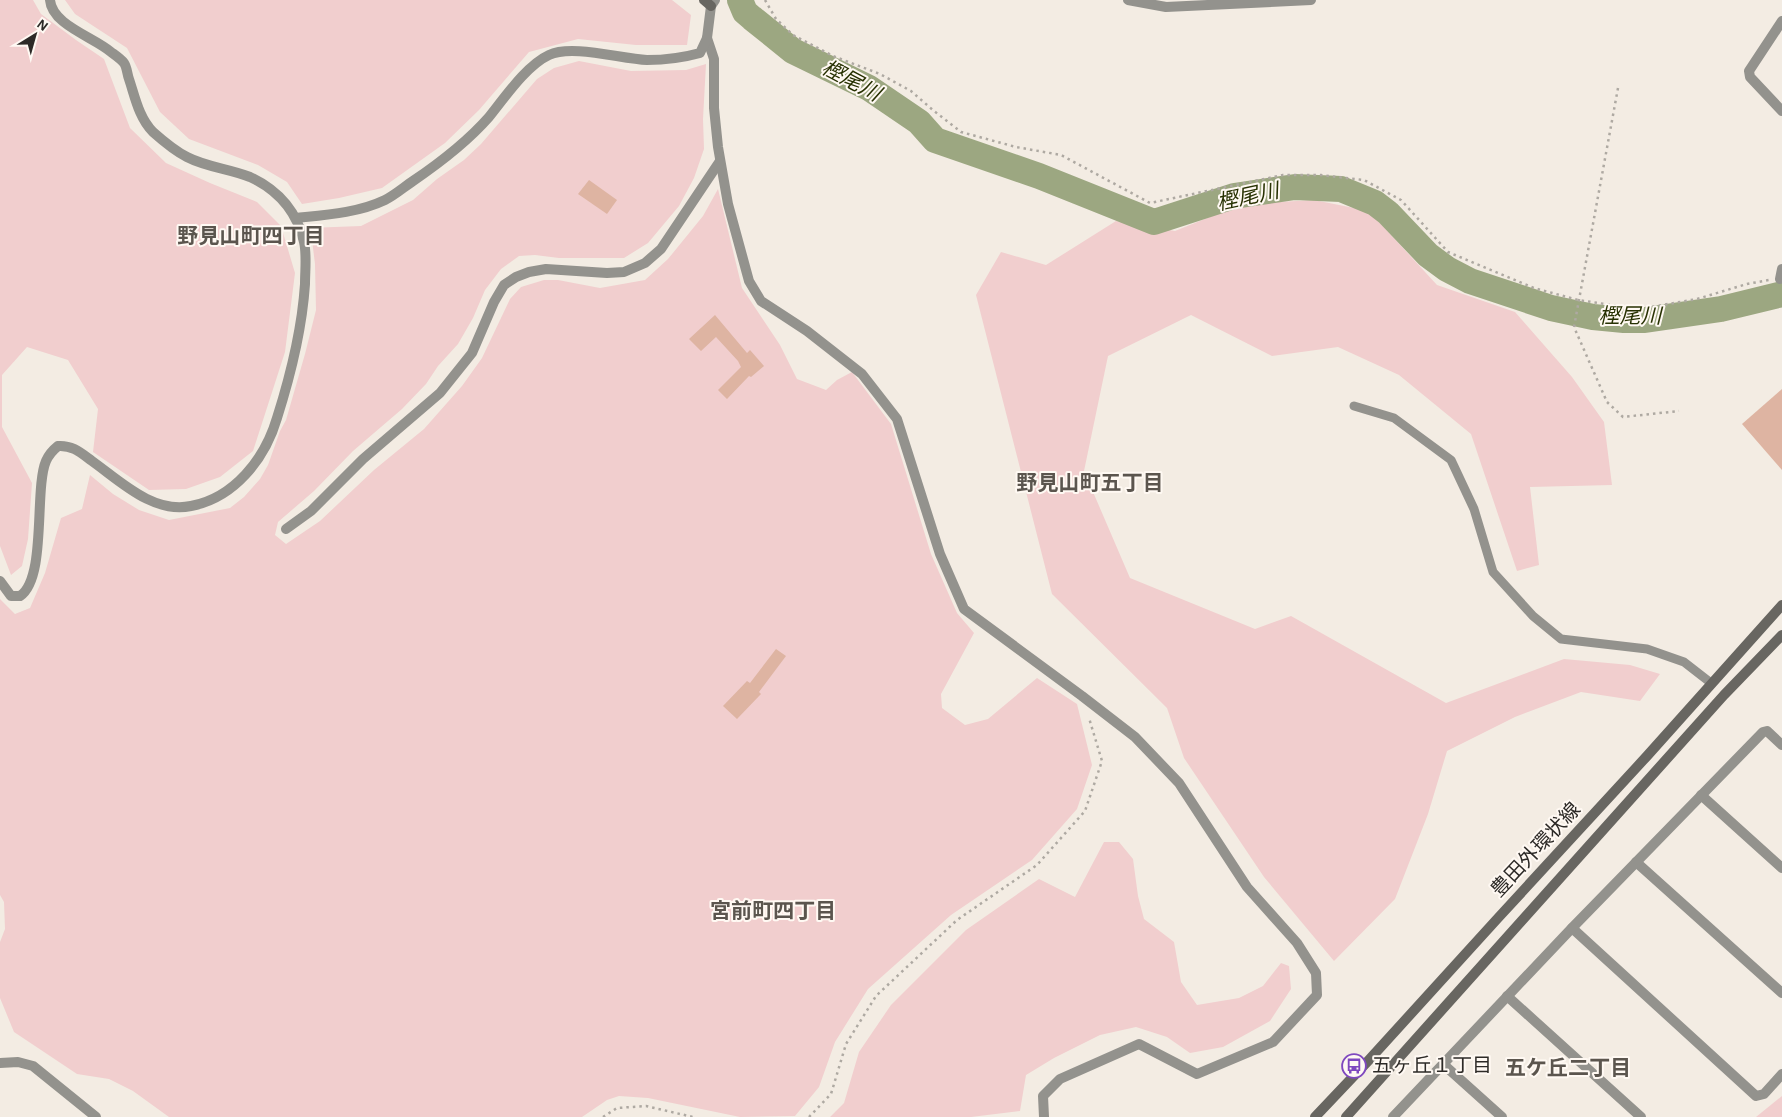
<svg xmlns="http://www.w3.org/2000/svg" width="1782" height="1117" font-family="'Alegreya Sans','Noto Sans JP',sans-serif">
	<rect width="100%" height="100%" fill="#f3ece3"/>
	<g fill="#f1cece">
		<polygon points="0,0 33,0 41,14 76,40 104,59 130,128 166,163 210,183 257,202 281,226 295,273 285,352 253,451 220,477 186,489 149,490 93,452 98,409 68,360 27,347 2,375 2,427 32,483 28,539 22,566 11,575 0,546"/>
		<polygon points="65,0 672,0 691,15 687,45 636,45 578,39 529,52 479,110 445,143 382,188 339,198 302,204 287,182 258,165 189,139 160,112 127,48 75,14"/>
		<polygon points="579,61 631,71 686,70 706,64 703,119 704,149 694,178 679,206 648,243 624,258 559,258 535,255 519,256 501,269 485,290 473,318 458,344 438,366 426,384 402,409 353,451 314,491 278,522 275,535 286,544 320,521 374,470 424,429 462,386 482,358 510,299 521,287 544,280 558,280 600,288 645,280 668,259 703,216 718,189 742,288 780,345 797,379 826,390 837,380 852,372 891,424 931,554 957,613 974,633 941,694 942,708 965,725 988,719 1037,678 1077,704 1092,765 1077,809 1032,860 951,915 868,989 835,1042 819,1087 795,1116 740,1117 648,1098 619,1096 607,1100 582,1117 169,1117 133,1091 109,1079 77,1074 14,1032 0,998 0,942 5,929 4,902 0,895 0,599 15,614 30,608 45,573 61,518 82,509 90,475 113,494 139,510 169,520 230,508 244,497 260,479 268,465 280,431 286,420 305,354 316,310 315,264 312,240 308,228 361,226 413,200 437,179 464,160 481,144 537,79 554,68"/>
		<polygon points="1314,200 1369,211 1437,285 1515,312 1572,377 1604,422 1612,485 1530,487 1539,565 1517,571 1471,434 1399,375 1338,347 1272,356 1191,315 1108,356 1084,471 1130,578 1255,629 1291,616 1446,703 1564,659 1630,665 1660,674 1640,701 1581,692 1515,717 1447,751 1428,814 1395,899 1334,961 1264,877 1184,758 1167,708 1052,594 976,295 1001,252 1046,265 1116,221 1175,231 1242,204"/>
		<polygon points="1104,842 1119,842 1133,859 1138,896 1144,919 1174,942 1181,982 1197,1005 1239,998 1263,986 1281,963 1289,966 1291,989 1270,1021 1223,1047 1190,1053 1167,1037 1136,1027 1100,1035 1054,1058 1026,1075 1020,1111 971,1117 830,1117 844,1103 859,1052 891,1005 966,930 1039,879 1075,897"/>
		<polygon points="1782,1096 1782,1117 1756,1117"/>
	</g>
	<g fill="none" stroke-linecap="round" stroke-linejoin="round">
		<polyline stroke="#9ca781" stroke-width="26" points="740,0 745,12 752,18 793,51 869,88 919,122 935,140 1039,176 1154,222 1234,196 1295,187 1341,189 1375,203 1388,213 1428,255 1447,269 1470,281 1551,308 1593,317 1624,320 1645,320 1721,309 1782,294"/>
	</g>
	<g fill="#deb4a2">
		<polygon points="589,180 617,200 607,214 578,194"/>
		<polygon points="715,315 747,353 750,350 764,366 751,377 749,376 727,399 718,390 741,367 738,361 716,337 701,351 689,339"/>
		<polygon points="1782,389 1782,470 1742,424"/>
		<polygon points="776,649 786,656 759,692 761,694 737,719 723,706 747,681 750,683"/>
	</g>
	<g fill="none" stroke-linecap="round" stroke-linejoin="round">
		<g stroke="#aea9a2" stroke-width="2.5" stroke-dasharray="2.5 4" stroke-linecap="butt">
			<polyline points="765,0 776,19 793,35 833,56 880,74 911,91 934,111 961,132 1016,147 1061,155 1150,203 1283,175 1321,175 1364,180 1401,200 1448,252 1534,288 1578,300 1639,309 1697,299 1747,284 1769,280"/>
			<polyline points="1618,88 1574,327 1607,402 1623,417 1679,411"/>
			<polyline points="603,1117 617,1108 646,1106 693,1117"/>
			<polyline points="809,1117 831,1094 846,1044 876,996 957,920 1037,865 1085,811 1102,761 1089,718"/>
		</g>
		<polyline stroke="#93928d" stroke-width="9" points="1354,406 1394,418 1451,460 1474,509 1493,572 1533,616 1561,639 1647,649 1684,662 1711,683"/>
		<g stroke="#93928d" stroke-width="10">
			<polyline points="1128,0 1166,7 1311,0"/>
			<polyline points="1782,21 1749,71 1750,77 1782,111"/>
			<polyline points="707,38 714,59 714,108 718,147 728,204 749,281 761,301 807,331 862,374 897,419 940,554 964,609 1082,696 1135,737 1179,783 1247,887 1297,943 1316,973 1317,995 1273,1042 1197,1074 1139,1044 1060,1079 1043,1096 1044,1117"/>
			<path d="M296,218C325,215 358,213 385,200C395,195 404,187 413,181C441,162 467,142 489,117C505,97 527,65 549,55C572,44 621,59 647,60C666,60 682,58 700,53L707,38L711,6L715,0"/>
			<polyline points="1780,279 1782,269"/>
			<polyline points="286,529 311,511 363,459 440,393 472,353 494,302 504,285 516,277 529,272 546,269 607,273 624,272 645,263 661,249 720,161"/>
			<path d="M0,581L11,596H20C47,578 34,489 46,461C49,454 53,450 58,446C73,445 81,453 92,461C120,481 153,514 191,506C234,498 265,459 277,418C291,374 302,330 305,284C305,270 307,255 304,242C297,212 278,190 250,177C230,169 206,167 187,157C175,151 162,140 153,132C139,118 135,97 129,79C127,74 127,67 124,63C121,59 115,55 111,52C94,37 52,25 50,0"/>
			<polyline points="1701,795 1782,868"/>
			<polyline points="1636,862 1782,993"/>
			<polyline points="1572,928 1756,1096 1764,1094 1782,1074"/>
			<polyline points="1507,996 1641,1117"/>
			<polyline points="0,1063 18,1062 33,1066 96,1117"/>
			<polyline points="1443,1064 1502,1117"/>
			<polyline points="1393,1117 1572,928 1763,732 1767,731 1782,745"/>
		</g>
		<g stroke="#686661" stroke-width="10">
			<polyline points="704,0 711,6"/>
			<polyline points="1315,1117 1368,1061 1498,918 1647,756 1782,605"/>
			<polyline points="1346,1117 1724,695 1782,635"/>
		</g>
	</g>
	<defs>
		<g id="bus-ring" transform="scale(1.25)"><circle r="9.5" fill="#fff9f3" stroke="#7f48bf" stroke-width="1.5"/><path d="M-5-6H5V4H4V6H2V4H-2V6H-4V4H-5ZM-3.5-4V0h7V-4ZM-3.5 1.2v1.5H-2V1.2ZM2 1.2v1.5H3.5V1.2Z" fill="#7f48bf"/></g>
	</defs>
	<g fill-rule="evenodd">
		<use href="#bus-ring" x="1354" y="1066"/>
	</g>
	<g text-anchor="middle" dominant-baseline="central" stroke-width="4" stroke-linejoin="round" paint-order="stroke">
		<g font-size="20" fill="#2d2a27" stroke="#fff9f3">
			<text transform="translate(1536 850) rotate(-47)">豊田外環状線</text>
		</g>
		<g font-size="20" fill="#2d2a27" stroke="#fff9f3" text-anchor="start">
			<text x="1372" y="1066">五ヶ丘１丁目</text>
		</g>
		<g font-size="21" font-style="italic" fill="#273102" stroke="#fff9f3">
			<text transform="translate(851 81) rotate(28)">樫尾川</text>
			<text transform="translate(1248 197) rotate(-12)">樫尾川</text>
			<text x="1630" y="316">樫尾川</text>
		</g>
		<g font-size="21" font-weight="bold" fill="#5b554e" stroke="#fff9f3">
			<text x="251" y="236">野見山町四丁目</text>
			<text x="1090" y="483">野見山町五丁目</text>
			<text x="773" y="911">宮前町四丁目</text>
			<text x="1568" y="1068">五ケ丘二丁目</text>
		</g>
	</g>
	<g transform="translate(35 35) rotate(37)" stroke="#fff9f3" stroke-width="4" paint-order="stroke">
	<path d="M0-4L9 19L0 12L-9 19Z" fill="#2d2a27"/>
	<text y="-8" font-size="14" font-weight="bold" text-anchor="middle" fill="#2d2a27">N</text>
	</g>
</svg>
